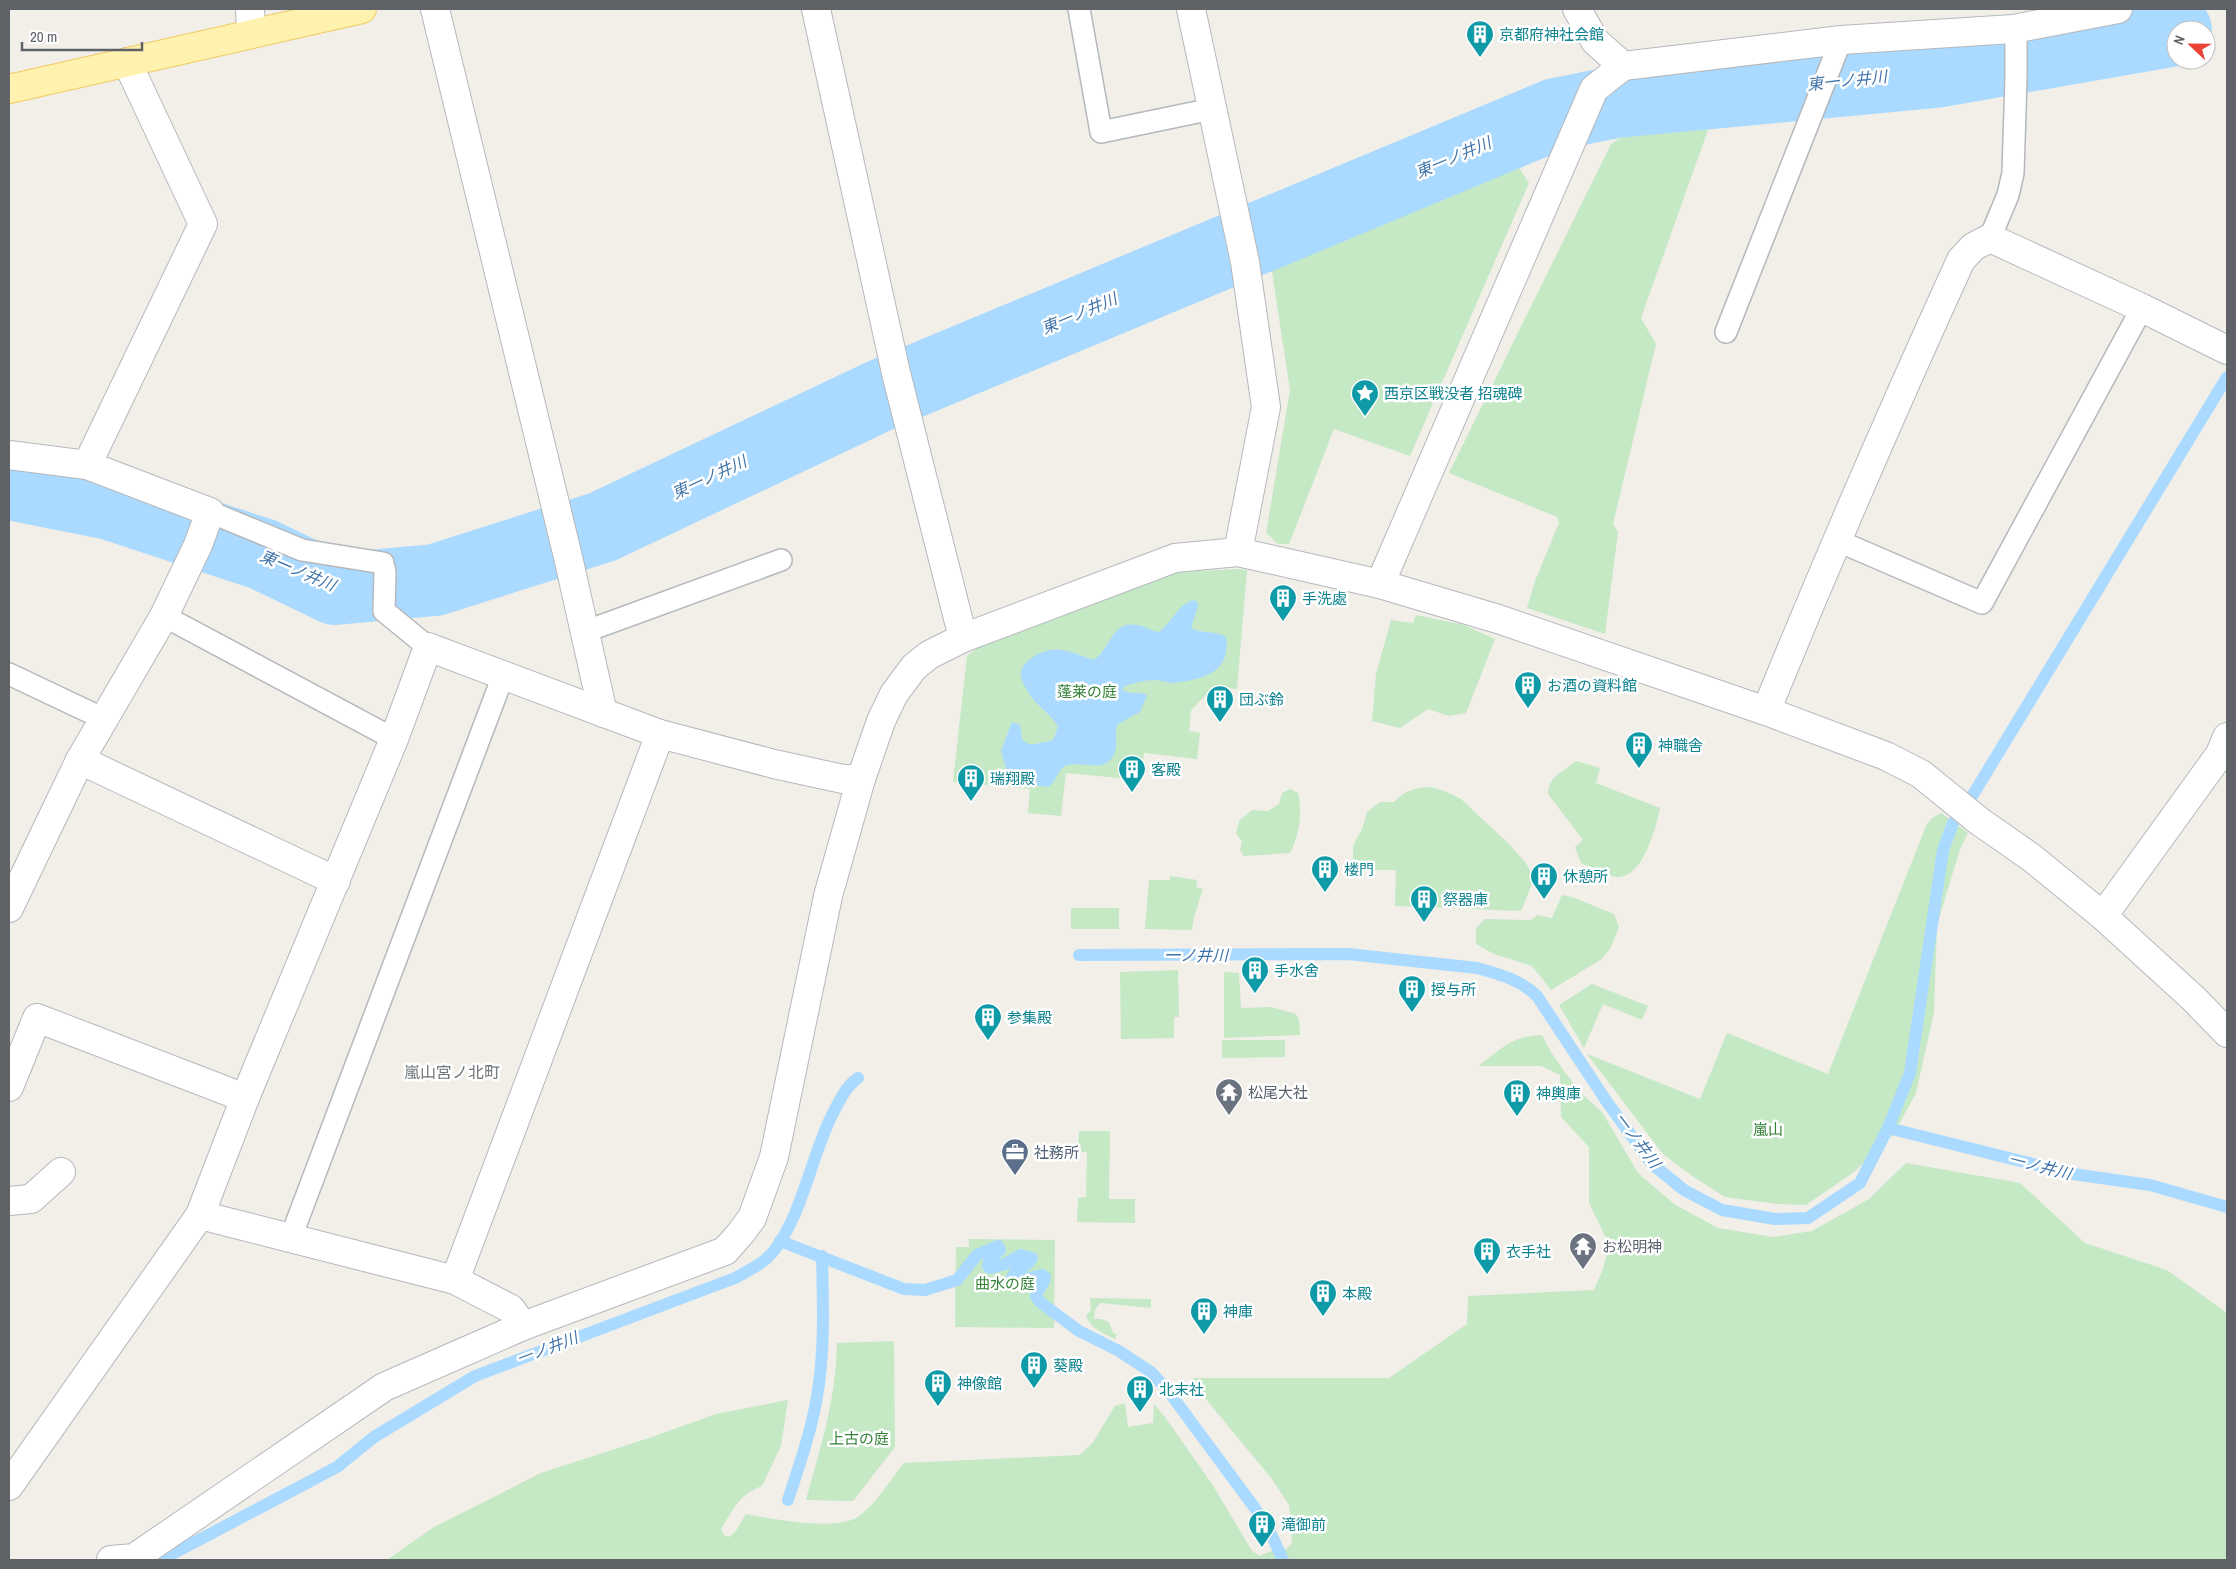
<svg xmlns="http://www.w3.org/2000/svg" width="2236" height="1569" font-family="'Archivo Narrow','Noto Sans JP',sans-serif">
	<rect width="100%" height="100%" fill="#f1efe8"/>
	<g fill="#c5e8c5">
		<polygon points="1713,116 1641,318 1656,344 1613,524 1618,532 1605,634 1527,608 1535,581 1559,523 1557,517 1449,473 1611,144 1636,128 1678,119"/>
		<polygon points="1516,164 1529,183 1410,456 1334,429 1289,544 1278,544 1266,533 1290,390 1270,259"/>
		<polygon points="1237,569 1247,570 1237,689 1214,687 1191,710 1189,731 1200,733 1197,759 1144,753 1143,760 1132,760 1130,779 1066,773 1061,816 1028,813 1030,789 953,782 967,656 979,647 1159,575 1180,572"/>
		<polygon points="1416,615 1464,625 1495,639 1466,713 1449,716 1428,709 1400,728 1372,721 1376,674 1391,620 1413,623"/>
		<path d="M1576,761L1600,768L1596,783L1660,808C1656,828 1643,878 1617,877C1606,876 1591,867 1581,863L1575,847L1583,840L1548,794C1548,776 1564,772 1576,761Z"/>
		<path d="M1431,787L1447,792L1461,799L1510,845L1526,863L1534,879L1521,911L1395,906L1396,870H1353V846L1362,829L1367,812L1380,802H1394C1405,790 1415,788 1431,787Z"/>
		<path d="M1290,789L1298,793C1303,813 1299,835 1290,853L1244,856L1240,850L1242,841L1236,834L1239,821L1252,810L1268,811L1279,804L1282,793Z"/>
		<polygon points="1941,813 1968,833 1960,849 1937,925 1934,1012 1916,1093 1893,1135 1854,1172 1806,1205 1777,1204 1725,1197 1692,1176 1663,1154 1587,1054 1700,1099 1727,1033 1828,1074 1926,826 1932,818"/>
		<polygon points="1170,876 1197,880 1196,887 1203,889 1194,917 1192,930 1145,929 1149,880 1170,880"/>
		<polygon points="1562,895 1572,897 1614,914 1619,927 1610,949 1602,959 1551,990 1532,966 1494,954 1476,944 1476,928 1485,919 1531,920 1537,915 1552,918"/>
		<rect x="1071" y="908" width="48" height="21"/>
		<polygon points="1178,970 1179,1017 1174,1017 1174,1038 1121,1039 1120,972"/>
		<polygon points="1224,972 1239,973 1241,1008 1271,1007 1296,1014 1299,1020 1300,1035 1224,1038"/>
		<polygon points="1592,984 1648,1006 1642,1020 1603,1004 1584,1048 1559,1005"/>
		<path d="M1542,1035L1551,1052L1564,1071L1582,1094L1602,1112L1638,1173L1674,1204L1718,1228L1773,1237L1812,1231L1869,1199L1906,1163L2020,1183L2085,1243L2167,1270L2227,1313V1560H387L434,1527L541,1473L652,1437L716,1414L788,1400L781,1446L762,1486C739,1494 734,1509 721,1529L724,1535L729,1537L736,1531L746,1514C771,1519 838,1532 859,1516C877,1503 890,1480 904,1463L1079,1455L1092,1444L1115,1406L1125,1403L1128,1427L1153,1423L1154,1404L1165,1417L1212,1484L1252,1551L1260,1556L1271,1551H1284L1292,1543L1289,1505L1272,1479L1195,1386L1193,1378H1389L1467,1324L1468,1296L1594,1290L1603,1269L1609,1244L1589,1203V1147L1561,1117L1560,1075L1541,1066H1479C1501,1048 1513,1036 1542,1035Z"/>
		<polygon points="1222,1040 1285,1040 1285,1057 1222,1058"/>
		<polygon points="1079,1131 1110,1131 1109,1199 1135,1199 1135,1223 1077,1222 1078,1198 1086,1197 1087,1152 1078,1152"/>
		<polygon points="969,1239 1055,1240 1054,1328 955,1327 956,1247 969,1247"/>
		<path d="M1090,1298L1151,1299V1308L1100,1303L1095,1310L1094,1319H1101L1109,1322L1113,1333L1117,1335L1115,1339C1103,1333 1091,1329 1086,1316L1091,1310Z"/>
		<path d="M894,1341L895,1447L853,1501L806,1500C821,1446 836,1400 837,1343Z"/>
	</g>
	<path fill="#aadaff" d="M1193,600L1198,602V606L1191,628C1202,634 1211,630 1225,636C1228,645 1227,650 1224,659C1218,676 1191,681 1174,683C1168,683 1161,680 1155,680C1145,680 1134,683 1125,686L1122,690C1131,695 1138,691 1147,695L1140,712L1118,724C1114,734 1117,737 1116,746C1112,776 1086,761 1068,765C1058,767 1057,782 1048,787L1018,783L1008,775L1001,751L1012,722L1020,725L1022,740L1029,744H1036L1053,740L1058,727C1051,713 1036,706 1028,692C1025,687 1021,680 1021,674C1021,659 1048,647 1061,650C1072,651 1083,657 1094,660C1110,649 1112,620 1137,625C1145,626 1151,631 1159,632C1173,621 1177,606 1193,600Z"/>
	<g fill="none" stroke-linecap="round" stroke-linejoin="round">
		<g stroke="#aadaff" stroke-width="12">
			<path d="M1079,955L1348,954L1477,968C1499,974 1521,980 1537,996L1607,1102L1652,1164L1684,1190L1722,1210L1775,1219L1808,1218L1860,1183L1888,1128L1910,1073L1943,850L1953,823L1974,793L2227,377"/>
			<polyline points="1888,1128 2073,1174 2150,1185 2227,1207"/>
			<path d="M780,1241L904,1289L925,1290L957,1280L977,1255L998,1246L1000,1250L990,1259L988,1266L990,1268L1005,1264L1021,1255L1032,1258C1028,1268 1015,1267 1012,1278L1021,1280L1042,1275L1045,1277C1044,1285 1038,1288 1036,1296L1040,1302L1079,1331L1119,1351L1151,1372L1169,1392L1257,1511L1273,1538L1283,1560"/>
			<path d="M788,1500C799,1466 811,1432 817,1397C825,1351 823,1303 822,1256"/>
			<path d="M161,1560L337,1467L374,1437L475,1376L735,1278C749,1270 763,1264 773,1252C802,1216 811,1157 832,1115C839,1102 845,1087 858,1078"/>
		</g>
		<polyline stroke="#aadaff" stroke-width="72" points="9,484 110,504 262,554 335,589 435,580 602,527 879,396 1556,114 1616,102 1935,72 2176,30"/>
		<g stroke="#b5b8bc" stroke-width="24">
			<g id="service">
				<polyline points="1079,9 1101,132 1212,109"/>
				<polyline points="1990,238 2008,195 2013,173 2016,78 2016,41 2013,29"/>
				<polyline points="1726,332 1841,40"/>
				<polyline points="210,512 302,550 383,563 385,572 384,611 428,647"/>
				<polyline points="1836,540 1982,603 2142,308"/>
				<polyline points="164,616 394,739"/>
				<polyline points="584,632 781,560"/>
				<polyline points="9,674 104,719"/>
				<polyline points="291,1237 503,676"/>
			</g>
		</g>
		<g stroke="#b5b8bc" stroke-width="30">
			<g id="minor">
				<polyline points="250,9 251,34"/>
				<polyline points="435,9 568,557 603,713"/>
				<polyline points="1191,9 1245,262 1266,407 1238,552"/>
				<polyline points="1623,66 1841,40 2013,29 2118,9"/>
				<polyline points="9,455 87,465 210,512 198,545 164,616 80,760 9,908"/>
				<polyline points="87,465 203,224 127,62"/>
				<polyline points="1380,584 1498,619 1766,711 1886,756 1921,774 1979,821 2032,858 2103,916 2194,999 2227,1033"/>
				<polyline points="963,638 1175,558 1238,552 1380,584 1594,89 1623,66 1595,41 1577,9"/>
				<path d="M1766,711C1828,559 1893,409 1961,260L1973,247L1990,238L2142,308L2227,350"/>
				<polyline points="80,760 336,881"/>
				<polyline points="2103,916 2220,754 2227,737"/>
				<polyline points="9,1087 37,1018 245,1098"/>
				<polyline points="9,1201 31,1199 61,1172"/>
				<polyline points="200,1215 455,1280 511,1309 523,1326"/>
				<polyline points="455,1280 660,734"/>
				<polyline points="9,1486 200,1215 245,1098 394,739 428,647 660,734 774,764 843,779 861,779"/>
				<polyline points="111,1560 134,1558 384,1387 523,1326 725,1251 740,1234 752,1218 774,1157 828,896 861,779 881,721 894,694 914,667 929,655 963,638 896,373 816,9"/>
			</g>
		</g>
		<g stroke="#f2c960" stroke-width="30">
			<polyline id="primary" points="9,89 362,9"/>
		</g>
		<use href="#service" stroke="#fff" stroke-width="21"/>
		<use href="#minor" stroke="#fff" stroke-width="28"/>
		<use href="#primary" stroke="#fff2af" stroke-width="28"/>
	</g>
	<defs>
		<g id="building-pin" transform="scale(1.4375)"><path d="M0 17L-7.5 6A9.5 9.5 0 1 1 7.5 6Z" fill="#0f9aa8" stroke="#fff"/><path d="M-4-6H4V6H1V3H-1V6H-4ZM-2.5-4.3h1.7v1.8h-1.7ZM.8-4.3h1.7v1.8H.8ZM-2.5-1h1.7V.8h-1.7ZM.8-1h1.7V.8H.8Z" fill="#fff"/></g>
		<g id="sight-pin" transform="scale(1.4375)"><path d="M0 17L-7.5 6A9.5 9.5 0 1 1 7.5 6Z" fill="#0f9aa8" stroke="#fff"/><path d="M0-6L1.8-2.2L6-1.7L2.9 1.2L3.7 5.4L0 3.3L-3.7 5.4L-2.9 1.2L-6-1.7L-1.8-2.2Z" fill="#fff"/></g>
		<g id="temple-pin" transform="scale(1.4375)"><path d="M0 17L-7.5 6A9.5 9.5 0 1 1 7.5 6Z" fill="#6b7280" stroke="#fff"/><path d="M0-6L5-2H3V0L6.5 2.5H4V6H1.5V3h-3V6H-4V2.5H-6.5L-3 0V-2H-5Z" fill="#fff"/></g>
		<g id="office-pin" transform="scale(1.4375)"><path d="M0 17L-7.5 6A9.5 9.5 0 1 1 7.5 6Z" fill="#5c6f8a" stroke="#fff"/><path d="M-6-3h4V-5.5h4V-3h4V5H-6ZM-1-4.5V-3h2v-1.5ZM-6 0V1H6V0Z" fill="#fff"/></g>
	</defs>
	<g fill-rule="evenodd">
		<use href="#building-pin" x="1480" y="34"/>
		<use href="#sight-pin" x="1365" y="393"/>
		<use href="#building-pin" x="1283" y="598"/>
		<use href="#building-pin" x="1528" y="685"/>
		<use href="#building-pin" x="1220" y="699"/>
		<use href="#building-pin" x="1639" y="745"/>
		<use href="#building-pin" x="1132" y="769"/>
		<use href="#building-pin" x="971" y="778"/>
		<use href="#building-pin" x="1325" y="869"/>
		<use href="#building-pin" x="1544" y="876"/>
		<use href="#building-pin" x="1424" y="899"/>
		<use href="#building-pin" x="1255" y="970"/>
		<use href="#building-pin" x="1412" y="989"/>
		<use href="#building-pin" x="988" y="1017"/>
		<use href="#temple-pin" x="1229" y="1092"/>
		<use href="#building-pin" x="1517" y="1093"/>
		<use href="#office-pin" x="1015" y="1152"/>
		<use href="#temple-pin" x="1583" y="1246"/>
		<use href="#building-pin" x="1487" y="1251"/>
		<use href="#building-pin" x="1323" y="1293"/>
		<use href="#building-pin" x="1204" y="1311"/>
		<use href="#building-pin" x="1034" y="1365"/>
		<use href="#building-pin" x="938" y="1383"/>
		<use href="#building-pin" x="1140" y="1389"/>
		<use href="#building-pin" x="1262" y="1524"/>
	</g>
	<g text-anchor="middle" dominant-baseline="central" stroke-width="5" stroke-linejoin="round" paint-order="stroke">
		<g font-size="15" fill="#0d838f" stroke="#fff" text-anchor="start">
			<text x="1499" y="34">京都府神社会館</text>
			<text x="1384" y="393">西京区戦没者 招魂碑</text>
			<text x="1302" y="598">手洗處</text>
			<text x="1547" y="685">お酒の資料館</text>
			<text x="1239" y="699">団ぶ鈴</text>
			<text x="1658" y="745">神職舎</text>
			<text x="1151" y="769">客殿</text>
			<text x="990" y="778">瑞翔殿</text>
			<text x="1344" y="869">楼門</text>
			<text x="1563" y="876">休憩所</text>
			<text x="1443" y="899">祭器庫</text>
			<text x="1274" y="970">手水舍</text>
			<text x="1431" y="989">授与所</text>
			<text x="1007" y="1017">参集殿</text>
			<text x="1536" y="1093">神輿庫</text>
			<text x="1506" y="1251">衣手社</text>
			<text x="1342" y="1293">本殿</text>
			<text x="1223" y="1311">神庫</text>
			<text x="1053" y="1365">葵殿</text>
			<text x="957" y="1383">神像館</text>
			<text x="1159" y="1389">北末社</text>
			<text x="1281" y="1524">滝御前</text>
		</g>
		<g font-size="15" fill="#348238" stroke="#fff">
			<text x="1087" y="691">蓬莱の庭</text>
			<text x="1768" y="1129">嵐山</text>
			<text x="1005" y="1283">曲水の庭</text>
			<text x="859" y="1438">上古の庭</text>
		</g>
		<g font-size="15" fill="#5b616d" stroke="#fff" text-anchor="start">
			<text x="1248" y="1092">松尾大社</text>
			<text x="1602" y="1246">お松明神</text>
		</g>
		<g font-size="15" fill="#4e5e75" stroke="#fff" text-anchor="start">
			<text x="1034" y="1152">社務所</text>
		</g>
		<g font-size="16" font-style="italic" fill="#4174aa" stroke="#fff">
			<text transform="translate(1847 80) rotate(-6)">東一ノ井川</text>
			<text transform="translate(1453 157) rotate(-23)">東一ノ井川</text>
			<text transform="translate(1079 313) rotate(-23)">東一ノ井川</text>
			<text transform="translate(709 477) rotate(-25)">東一ノ井川</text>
			<text transform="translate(298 570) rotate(23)">東一ノ井川</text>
			<text x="1196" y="955">一ノ井川</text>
			<text transform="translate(1638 1140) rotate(53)">一ノ井川</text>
			<text transform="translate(2040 1166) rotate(14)">一ノ井川</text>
			<text transform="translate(547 1348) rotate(-21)">一ノ井川</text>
		</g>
		<g font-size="16" fill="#70757a" stroke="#fff">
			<text x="452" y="1072">嵐山宮ノ北町</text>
		</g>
	</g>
	<rect width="2236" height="1569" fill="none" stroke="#5f6368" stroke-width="20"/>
	<g transform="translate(2191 45) rotate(292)"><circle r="24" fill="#ffffff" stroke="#bfc1c3"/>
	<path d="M0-4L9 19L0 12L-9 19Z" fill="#ea4335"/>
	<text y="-8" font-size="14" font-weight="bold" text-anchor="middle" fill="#5f6368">N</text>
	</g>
	<path d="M22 42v8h120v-8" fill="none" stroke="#5f6368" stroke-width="2.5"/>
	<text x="30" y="42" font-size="15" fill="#5f6368" stroke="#ffffff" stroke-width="4" paint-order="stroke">20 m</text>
</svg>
